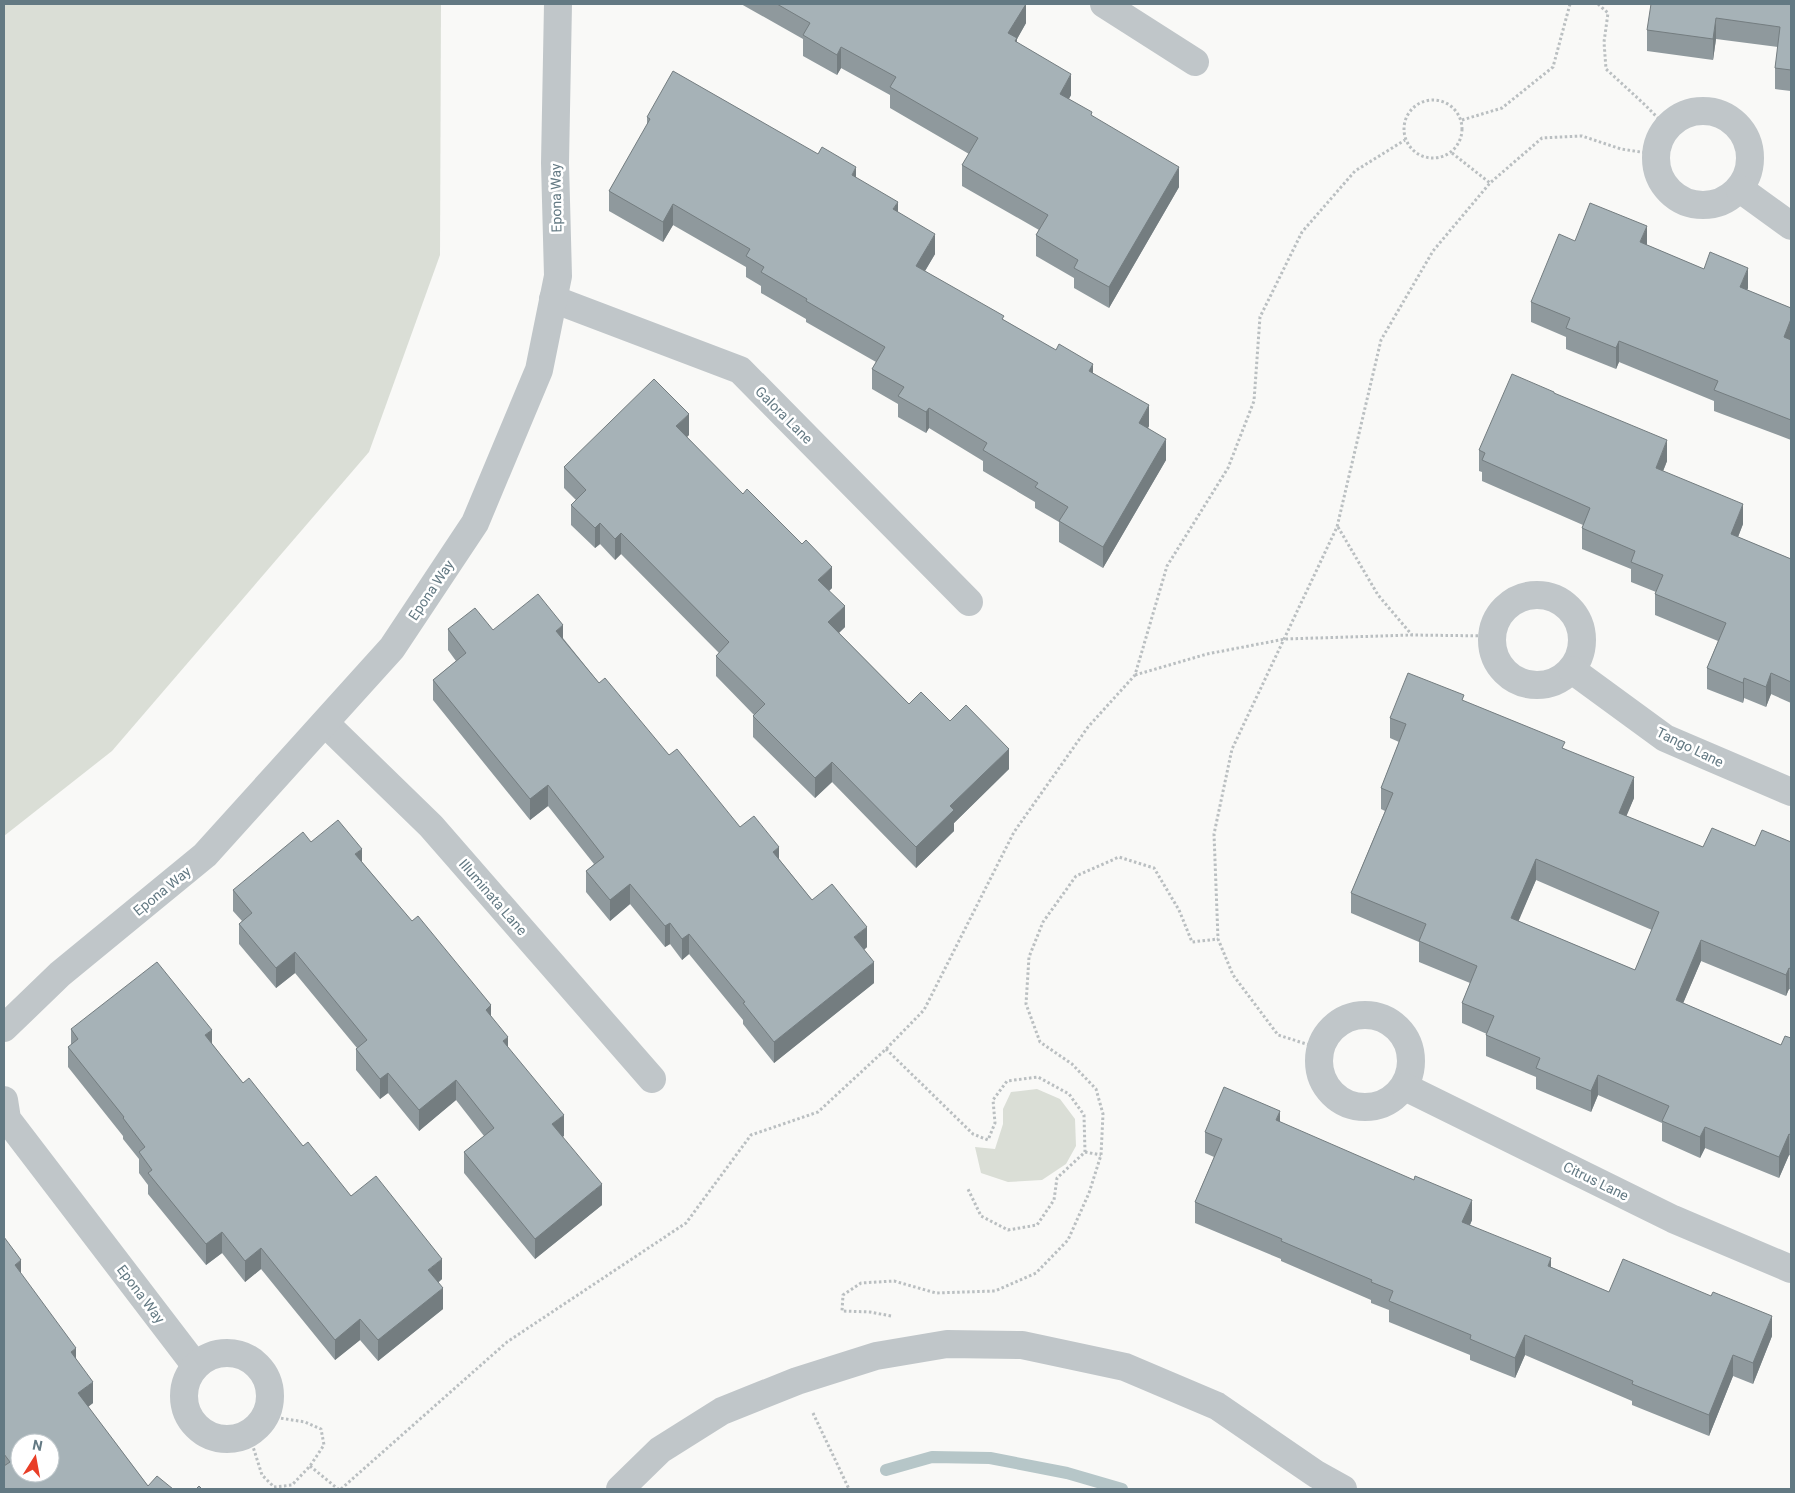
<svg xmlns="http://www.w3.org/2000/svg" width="1795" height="1493" font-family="Roboto,sans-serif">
	<rect width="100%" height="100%" fill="#f9f9f7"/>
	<g fill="#daded6">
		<polygon points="4,4 441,4 440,255 369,452 112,751 4,836"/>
		<polygon points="1037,1089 1060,1099 1075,1119 1076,1146 1066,1164 1042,1180 1008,1182 981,1173 975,1147 995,1149 1003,1124 1003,1109 1011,1092"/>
	</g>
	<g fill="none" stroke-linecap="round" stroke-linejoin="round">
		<polyline stroke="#b6c6c8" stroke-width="12" points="886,1470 932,1457 990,1458 1067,1473 1122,1489"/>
		<g stroke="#babfc1" stroke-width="3" stroke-dasharray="2.5 2.5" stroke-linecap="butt">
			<polyline points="1598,4 1608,13 1604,42 1606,69 1643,103 1666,126"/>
			<circle cx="1433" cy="129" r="29"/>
			<polyline points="1462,120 1502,108 1553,67 1570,4"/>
			<polyline points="1452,153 1490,183"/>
			<polyline points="1338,527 1378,595 1412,635"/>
			<polyline points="1135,675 1207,654 1285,639 1412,635 1491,636"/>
			<polyline points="1319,1048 1278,1035 1233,975 1218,939 1214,834 1232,749 1337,527 1381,340 1433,251 1490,183 1542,138 1582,136 1621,149 1654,154"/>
			<polyline points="886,1049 973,1134 988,1140 995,1123 993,1100 1007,1081 1038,1077 1069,1094 1084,1115 1085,1152 1057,1178 1054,1200 1037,1225 1008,1230 981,1216 967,1187"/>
			<polyline points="1085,1152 1101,1155"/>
			<polyline points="891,1316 870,1312 842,1311 843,1295 861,1283 894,1281 936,1293 995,1291 1036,1273 1068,1240 1089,1193 1101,1155 1103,1114 1096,1089 1072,1064 1040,1042 1026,1004 1029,957 1043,922 1076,876 1119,857 1154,868 1179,910 1192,942 1218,939"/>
			<polyline points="813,1413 849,1489"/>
			<polyline points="249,1434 262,1475 274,1487 292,1485 310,1466 324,1445 321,1429 305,1422 267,1416"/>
			<polyline points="310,1466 338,1489"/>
			<polyline points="341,1489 507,1342 686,1223 751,1135 818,1112 886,1049 924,1010 1014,832 1088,727 1135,675 1167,566 1228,468 1254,401 1260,317 1302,232 1355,171 1405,140"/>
		</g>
		<g stroke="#c0c6c9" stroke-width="28">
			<polyline points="1104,4 1195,62"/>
			<circle cx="1703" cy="158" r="47"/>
			<polyline points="1740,189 1791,226"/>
			<polyline points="553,299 740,370 969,602"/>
			<circle cx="1537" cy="640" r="45"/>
			<polyline points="1572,670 1665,738 1791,792"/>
			<polyline points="325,723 431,826 652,1079"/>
			<circle cx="1365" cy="1061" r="46"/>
			<polyline points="4,1028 60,974 205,855 392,648 475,523 539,370 558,276 555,163 558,4"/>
			<polyline points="1405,1087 1673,1219 1791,1269"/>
			<polyline points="4,1100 7,1119 195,1365"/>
			<circle cx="227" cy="1396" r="43"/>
			<polyline points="620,1489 660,1450 722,1411 797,1381 876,1356 947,1344 1022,1345 1125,1367 1217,1406 1316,1474 1343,1489"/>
		</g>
	</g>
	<g fill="#8f999d" fill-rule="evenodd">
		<polygon points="741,4 1026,4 1026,23 1017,39 1017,42 1071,95 1069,99 1092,116 1179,187 1109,308 1074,288 1074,278 1036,256 1036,235 1039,230 962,186 962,165 969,154 890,108 890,95 841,68 837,75 803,56 803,39"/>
		<polygon points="1791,4 1791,91 1775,89 1775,68 1778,47 1716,39 1713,60 1647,51 1647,30"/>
		<polygon points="647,117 856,178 898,212 935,254 925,271 1004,320 1093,373 1149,426 1148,428 1166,460 1103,568 1059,542 1059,522 1035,508 1035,502 983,471 983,461 929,428 926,433 898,417 898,404 872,389 872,369 876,362 806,322 806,319 761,293 761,286 746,277 746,267 673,225 663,242 609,211 609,191 647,126"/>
		<polygon points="1575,241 1647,245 1748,288 1747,290 1791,308 1791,440 1714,411 1714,401 1619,362 1616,369 1566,349 1566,337 1531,322 1531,302"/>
		<polygon points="1554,394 1667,461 1663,471 1743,524 1738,537 1791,559 1791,703 1771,694 1766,707 1744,698 1743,703 1707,689 1707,668 1718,641 1655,615 1655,594 1656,592 1631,582 1631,569 1582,549 1582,528 1583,525 1482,481 1482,472 1479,471 1479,450"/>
		<polygon points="689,435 687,437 832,588 829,591 845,627 839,633 909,704 950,721 1009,769 954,823 954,831 916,868 832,782 815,798 753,737 753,716 754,715 716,676 716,656 719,653 621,554 615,560 600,544 595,548 571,525 571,505 576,500 564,488 564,467"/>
		<polygon points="1791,463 1791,488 1790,487 1790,467"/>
		<polygon points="448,629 493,630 563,638 599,683 669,755 740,827 779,859 812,900 867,947 864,950 874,983 774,1063 743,1024 743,1020 689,954 682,960 670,944 665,947 630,904 610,921 586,892 586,871 594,864 548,806 530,820 433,700 433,680 456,661 448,650"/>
		<path d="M1464,701L1565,749L1634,798L1626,816L1703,847L1755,846L1791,842V990L1789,989L1786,996L1701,961L1683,1003L1781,1045L1791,1038V1156L1789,1155L1779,1178L1705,1148L1700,1158L1662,1141V1123L1598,1095L1591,1112L1536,1089V1077L1486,1056V1035L1487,1034L1462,1023V1003L1470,983L1419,962V942L1351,913V893L1385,811L1381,809V788L1399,742L1390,738V718ZM1536,880L1652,930L1635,970L1518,921Z"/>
		<polygon points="311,842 362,862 491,1016 508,1047 564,1136 562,1137 602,1205 535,1259 464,1173 464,1152 484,1136 456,1100 419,1131 388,1093 380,1099 356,1070 356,1049 357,1048 295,973 276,988 239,944 239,924 242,921 233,911 233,890"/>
		<polygon points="71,1029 212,1044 243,1083 303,1146 351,1196 442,1279 438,1283 443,1309 378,1361 360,1340 335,1360 261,1269 245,1282 222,1253 206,1265 148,1194 148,1185 139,1173 139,1159 123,1139 123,1136 68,1067 68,1047 71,1045"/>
		<polygon points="1280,1122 1472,1220 1470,1225 1551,1267 1609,1292 1772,1336 1753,1384 1733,1376 1709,1436 1632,1405 1632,1401 1525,1355 1515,1378 1470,1360 1470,1355 1389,1322 1389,1310 1371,1303 1371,1300 1281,1261 1281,1259 1195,1223 1195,1202 1214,1157 1205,1153 1205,1132"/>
		<polygon points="4,1237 21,1274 76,1359 93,1403 88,1407 148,1486 4,1489"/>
	</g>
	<g fill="#747d80">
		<polygon points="1026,4 1026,23 1017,39 1017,58 1008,33"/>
		<polygon points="1716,18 1716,39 1713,60 1713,39"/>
		<polygon points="841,47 841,68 837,75 837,55"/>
		<polygon points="1071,74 1071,95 1060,114 1060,94"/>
		<polygon points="856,167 856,187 852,175"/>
		<polygon points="1179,167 1179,187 1109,308 1109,287"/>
		<polygon points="898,202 898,223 893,209"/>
		<polygon points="673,204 673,225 663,242 663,222"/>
		<polygon points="1647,226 1647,246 1640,242"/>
		<polygon points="935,234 935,254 916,286 916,266"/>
		<polygon points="1748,268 1748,288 1740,308 1740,287"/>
		<polygon points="1791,319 1791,340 1784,358 1784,337"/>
		<polygon points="1619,341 1619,362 1616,369 1616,348"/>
		<polygon points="1093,364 1093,385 1089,371"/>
		<polygon points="1149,405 1149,426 1139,444 1139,423"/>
		<polygon points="929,408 929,428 926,433 926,412"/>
		<polygon points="689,414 689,435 676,447 676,426"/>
		<polygon points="1166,439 1166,460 1103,568 1103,547"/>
		<polygon points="1667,440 1667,461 1656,489 1656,468"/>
		<polygon points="1743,504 1743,524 1731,555 1731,534"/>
		<polygon points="600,523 600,544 595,548 595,528"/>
		<polygon points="621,533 621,554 615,560 615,539"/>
		<polygon points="832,567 832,588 818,601 818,580"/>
		<polygon points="845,606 845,627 828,643 828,622"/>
		<polygon points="563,625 563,646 556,631"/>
		<polygon points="1771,673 1771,694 1766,707 1766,687"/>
		<polygon points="1744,678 1744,698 1743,703 1743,683"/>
		<polygon points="1009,749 1009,769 954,823 954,831 916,868 916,847 950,806"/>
		<polygon points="832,762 832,782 815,798 815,778"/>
		<polygon points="1634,777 1634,798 1619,834 1619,813"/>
		<polygon points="548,785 548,806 530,820 530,799"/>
		<polygon points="779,847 779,868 773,852"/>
		<polygon points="362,849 362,870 355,854"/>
		<polygon points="1536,859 1536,880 1511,939 1511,918"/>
		<polygon points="630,884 630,904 610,921 610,900"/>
		<polygon points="670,923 670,944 665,947 665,926"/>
		<polygon points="867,927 867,947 854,958 854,937"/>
		<polygon points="689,934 689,954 682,960 682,939"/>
		<polygon points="1701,940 1701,961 1676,1020 1676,1000"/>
		<polygon points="295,952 295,973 276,988 276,968"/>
		<polygon points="874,962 874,983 774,1063 774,1042"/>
		<polygon points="1789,968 1789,989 1786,996 1786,975"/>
		<polygon points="491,1005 491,1026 486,1010"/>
		<polygon points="212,1030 212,1051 205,1035"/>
		<polygon points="508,1037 508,1057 503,1041"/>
		<polygon points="388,1073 388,1093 380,1099 380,1079"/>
		<polygon points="1598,1075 1598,1095 1591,1112 1591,1091"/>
		<polygon points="456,1080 456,1100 419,1131 419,1110"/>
		<polygon points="1280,1111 1280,1132 1276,1120"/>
		<polygon points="564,1115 564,1136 552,1145 552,1124"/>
		<polygon points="1705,1127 1705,1148 1700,1158 1700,1137"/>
		<polygon points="1789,1134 1789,1155 1779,1178 1779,1157"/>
		<polygon points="602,1184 602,1205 535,1259 535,1239"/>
		<polygon points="1472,1200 1472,1220 1462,1243 1462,1222"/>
		<polygon points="222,1232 222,1253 206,1265 206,1244"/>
		<polygon points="261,1248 261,1269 245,1282 245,1261"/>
		<polygon points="1551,1258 1551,1279 1548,1266"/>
		<polygon points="442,1259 442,1279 428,1290 428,1270"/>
		<polygon points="21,1260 21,1281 15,1265"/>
		<polygon points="443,1288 443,1309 378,1361 378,1340"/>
		<polygon points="1772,1316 1772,1336 1753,1384 1753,1363"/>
		<polygon points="360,1319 360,1340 335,1360 335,1340"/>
		<polygon points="1525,1335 1525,1355 1515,1378 1515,1358"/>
		<polygon points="76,1348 76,1368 71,1352"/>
		<polygon points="1733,1355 1733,1376 1709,1436 1709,1415"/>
		<polygon points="93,1382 93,1403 78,1414 78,1393"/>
	</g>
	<g fill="#a6b2b7" stroke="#747d80" fill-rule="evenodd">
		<polygon points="777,4 1026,4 1008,33 1017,38 1015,41 1071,74 1060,94 1092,112 1091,115 1179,167 1109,287 1074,268 1078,260 1036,235 1048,215 962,165 978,138 890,87 896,77 841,47 837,55 803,35 810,23"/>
		<polygon points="1651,4 1791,4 1791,70 1775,68 1780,27 1716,18 1713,39 1647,30"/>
		<polygon points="673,71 818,154 822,147 856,167 852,175 898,202 893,209 935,234 916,266 1004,316 1002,319 1056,350 1059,344 1093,364 1089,371 1149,405 1139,423 1166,439 1103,547 1059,521 1068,507 1035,487 1038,483 983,450 987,443 929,408 926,412 898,396 904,387 872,369 885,347 806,301 807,299 761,272 764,267 746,256 750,249 673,204 663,222 609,191 650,119 647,117"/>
		<polygon points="1590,203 1647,226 1640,242 1704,269 1710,252 1748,268 1740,287 1791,308 1791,319 1784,337 1791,340 1791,420 1714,390 1718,381 1619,341 1616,348 1566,328 1570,318 1531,302 1559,234 1575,241"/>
		<polygon points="1512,374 1554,392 1554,393 1667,440 1656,468 1743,504 1731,534 1791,559 1791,682 1771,673 1766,687 1744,678 1743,683 1707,668 1726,623 1655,594 1663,575 1631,562 1635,551 1582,528 1590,508 1482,460 1485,453 1479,450"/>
		<polygon points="654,379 689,414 676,426 743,494 747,489 802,544 806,540 832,567 818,580 845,606 828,622 909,704 921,692 950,721 966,705 1009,749 950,806 954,810 916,847 832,762 815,778 753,716 765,704 716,656 729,642 621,533 615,539 600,523 595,528 571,505 586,490 564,467"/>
		<polygon points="538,594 563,625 556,631 599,683 605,678 669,755 677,749 740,827 754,816 779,847 773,852 812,900 832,884 867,927 854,937 874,962 774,1042 743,1003 745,1002 689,934 682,939 670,923 665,926 630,884 610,900 586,871 604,857 548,785 530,799 433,680 466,653 448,629 475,608 493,630"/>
		<path d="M1408,673L1464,695L1462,700L1565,742L1562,748L1634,777L1619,813L1703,847L1712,828L1755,846L1762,830L1791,842V969L1789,968L1786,975L1701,940L1676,1000L1781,1045L1785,1036L1791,1038V1135L1789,1134L1779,1157L1705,1127L1700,1137L1662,1121L1669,1106L1598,1075L1591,1091L1536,1068L1540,1058L1486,1035L1494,1016L1462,1003L1477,966L1419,941L1426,924L1351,893L1393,793L1381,788L1406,724L1390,718ZM1536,859L1659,912L1635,970L1511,918Z"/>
		<polygon points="338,820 362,849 355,854 412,921 418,916 491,1005 486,1010 508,1037 503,1041 564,1115 552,1124 602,1184 535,1239 464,1152 494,1128 456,1080 419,1110 388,1073 380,1079 356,1049 367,1040 295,952 276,968 239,924 252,913 233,890 303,832 311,842"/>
		<polygon points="157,962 212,1030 205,1035 243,1083 249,1078 303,1146 308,1142 351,1196 376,1176 442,1259 428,1270 443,1288 378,1340 360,1319 335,1340 261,1248 245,1261 222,1232 206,1244 148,1173 152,1170 139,1152 145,1147 123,1118 124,1117 68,1047 78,1039 71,1029"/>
		<polygon points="1224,1087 1280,1111 1276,1120 1414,1180 1415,1176 1472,1200 1462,1222 1551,1258 1548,1266 1609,1292 1623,1259 1711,1296 1713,1292 1772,1316 1753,1363 1733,1355 1709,1415 1632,1384 1633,1381 1525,1335 1515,1358 1470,1339 1471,1335 1389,1301 1393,1291 1371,1282 1372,1280 1281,1241 1282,1239 1195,1202 1222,1139 1205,1132"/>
		<path d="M4,1237L21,1260L15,1265L76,1348L71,1352L93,1382L78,1393L148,1486L157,1476L173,1489H4V1466L10,1462L4,1454ZM20,1443H50V1473H20Z"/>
		<polygon points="199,1486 202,1489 196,1489"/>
	</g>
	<g text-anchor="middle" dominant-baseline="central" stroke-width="5" stroke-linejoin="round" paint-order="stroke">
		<g font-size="14" fill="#637983" stroke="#fff">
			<text transform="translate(556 198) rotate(-91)">Epona Way</text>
			<text transform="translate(784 415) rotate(45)">Galora Lane</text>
			<text transform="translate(431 590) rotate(-56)">Epona Way</text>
			<text transform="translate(1690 747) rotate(26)">Tango Lane</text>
			<text transform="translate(162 891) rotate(-39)">Epona Way</text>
			<text transform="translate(493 897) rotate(49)">Illuminata Lane</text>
			<text transform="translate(1596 1181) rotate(26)">Citrus Lane</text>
			<text transform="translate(141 1294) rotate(53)">Epona Way</text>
		</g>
	</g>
	<rect width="1795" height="1493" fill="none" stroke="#637983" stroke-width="10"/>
	<g transform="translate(35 1458) rotate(11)"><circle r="24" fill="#ffffff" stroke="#c1c9cd"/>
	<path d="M0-4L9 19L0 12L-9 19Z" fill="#e93e27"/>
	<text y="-8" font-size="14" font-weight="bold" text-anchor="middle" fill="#637983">N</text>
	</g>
</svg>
